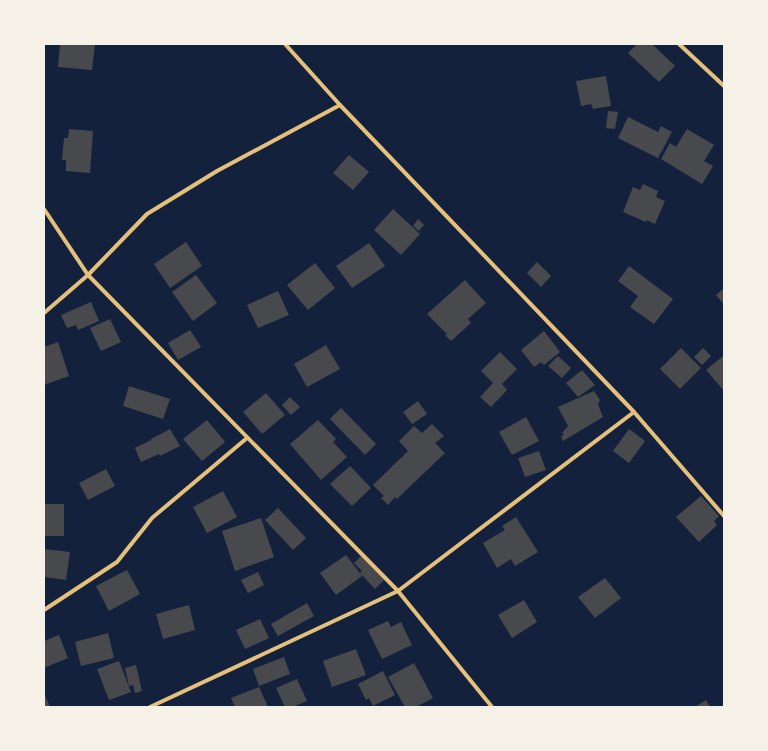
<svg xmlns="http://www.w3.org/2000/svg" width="768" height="751" font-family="Overpass,sans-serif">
	<rect width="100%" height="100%" fill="#14213d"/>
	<g fill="#48494c">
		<polygon points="60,44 95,44 92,70 58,67"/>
		<polygon points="637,44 652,44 675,66 659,82 628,53"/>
		<polygon points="606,76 611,106 593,109 591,104 581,106 576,81"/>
		<polygon points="608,111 618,112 615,129 606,128"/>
		<polygon points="628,117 658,132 661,126 672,132 658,158 618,138"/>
		<polygon points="69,129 93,131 90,173 66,171 66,160 62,160 64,138 68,138"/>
		<polygon points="687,129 714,145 704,161 713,166 702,184 661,159 670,143 676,147"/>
		<polygon points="349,155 369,172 353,190 333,173"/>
		<polygon points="643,184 658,191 656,197 665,201 655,224 647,220 646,222 623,212 633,187 640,190"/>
		<polygon points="393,209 420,234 401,255 374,230"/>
		<polygon points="418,219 424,225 419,231 413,226"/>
		<polygon points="186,242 202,266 170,288 154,264"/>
		<polygon points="369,243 385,266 352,288 336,266"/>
		<polygon points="537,262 551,276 541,287 527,273"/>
		<polygon points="315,263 335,288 308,310 287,285"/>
		<polygon points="629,266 673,299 654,324 630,307 638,296 618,281"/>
		<polygon points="196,275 217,303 193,321 172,292"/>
		<polygon points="465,280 486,303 468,319 471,323 451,341 445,335 447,334 427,314"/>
		<polygon points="724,288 724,305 716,295"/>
		<polygon points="278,291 289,315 258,328 247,305"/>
		<polygon points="91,302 99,321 78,330 76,325 67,328 61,315"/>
		<polygon points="110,319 121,342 101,351 90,328"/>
		<polygon points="190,330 201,347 178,360 168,343"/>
		<polygon points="544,331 560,352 544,365 541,362 534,367 521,350"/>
		<polygon points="58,342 69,376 44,385 44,347"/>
		<polygon points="326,345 340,369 307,387 294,364"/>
		<polygon points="681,348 701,368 680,389 660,369"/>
		<polygon points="703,348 711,356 702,365 694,357"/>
		<polygon points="500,352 517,369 502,384 507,390 491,407 480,397 493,383 481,371"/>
		<polygon points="558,356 571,368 562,378 548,366"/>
		<polygon points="723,356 724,357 724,391 706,370"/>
		<polygon points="582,370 595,385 578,397 566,383"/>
		<polygon points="129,386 170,399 163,419 123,406"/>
		<polygon points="594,391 600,400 598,404 603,417 563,441 561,437 564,434 562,433 568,426 558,407"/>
		<polygon points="266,393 285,415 262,434 243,412"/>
		<polygon points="290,397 300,407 291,415 282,405"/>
		<polygon points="418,401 427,414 412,424 403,412"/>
		<polygon points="341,408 376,444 365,455 330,419"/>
		<polygon points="526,417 539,441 512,455 499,432"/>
		<polygon points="207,420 225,442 202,461 183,439"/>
		<polygon points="318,420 336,439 333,442 347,457 321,480 290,444"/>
		<polygon points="432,424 444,436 435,443 445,453 397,499 395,497 388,505 381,498 384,496 373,485 408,451 399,441 414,426 422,433"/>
		<polygon points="170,429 180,446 160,456 159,454 141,462 135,448 151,440 151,439"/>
		<polygon points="629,429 645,441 629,463 613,451"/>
		<polygon points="539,451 546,470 525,477 518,458"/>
		<polygon points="350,466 371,488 352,506 330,484"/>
		<polygon points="106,469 115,486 88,500 79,483"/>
		<polygon points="223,491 237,517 207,533 193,507"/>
		<polygon points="701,496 719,516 714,521 717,525 699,542 676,517"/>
		<rect x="44" y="504" width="20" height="32"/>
		<polygon points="278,508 306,538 293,550 265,520"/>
		<polygon points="516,517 538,552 515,566 511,559 497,568 483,543 505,530 502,526"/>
		<polygon points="261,518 274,557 235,571 222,531"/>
		<polygon points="44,549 70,552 66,580 44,577"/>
		<polygon points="346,555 362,576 336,595 320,573"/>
		<polygon points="361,556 384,580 375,589 360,573 362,571 354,563"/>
		<polygon points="127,570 140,594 109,611 96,586"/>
		<polygon points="258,572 264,585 248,593 241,580"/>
		<polygon points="605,578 621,598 595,618 578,597"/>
		<polygon points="524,600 537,622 512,638 498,615"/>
		<polygon points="307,603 314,616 278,636 271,624"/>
		<polygon points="189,605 195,630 163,639 156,614"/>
		<polygon points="260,619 269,638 245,649 236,630"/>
		<polygon points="388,621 391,627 401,622 412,645 382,659 368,630"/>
		<polygon points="108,633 114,658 81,666 75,642"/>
		<polygon points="59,635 68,658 44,668 44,641"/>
		<polygon points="356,649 366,675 332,687 323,661"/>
		<polygon points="284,657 290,674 259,686 253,669"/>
		<polygon points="119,661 131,692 109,700 97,669"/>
		<polygon points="414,663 433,698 416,707 405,707 388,677"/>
		<polygon points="136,665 142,691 135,693 133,685 129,686 125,668"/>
		<polygon points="383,671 395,695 373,706 369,698 366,700 358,684"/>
		<polygon points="297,679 307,701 293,707 285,707 276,688"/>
		<polygon points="259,687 268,707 235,707 231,698"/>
		<polygon points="44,693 50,707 44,707"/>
		<polygon points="706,700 710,707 695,707"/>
	</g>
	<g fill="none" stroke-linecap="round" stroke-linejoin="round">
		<g stroke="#e5c07b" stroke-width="4">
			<polyline points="285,44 340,105 634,412 724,516"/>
			<polyline points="679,44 724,86"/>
			<polyline points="44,209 88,275 398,591 492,707"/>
			<polyline points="44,313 88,275 147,214 217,171 340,105"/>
			<polyline points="44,610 117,562 152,518 247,438"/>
			<polyline points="150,707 398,591 634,412"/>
		</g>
	</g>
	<rect width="768" height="751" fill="none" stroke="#f6f1e7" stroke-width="90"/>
</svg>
